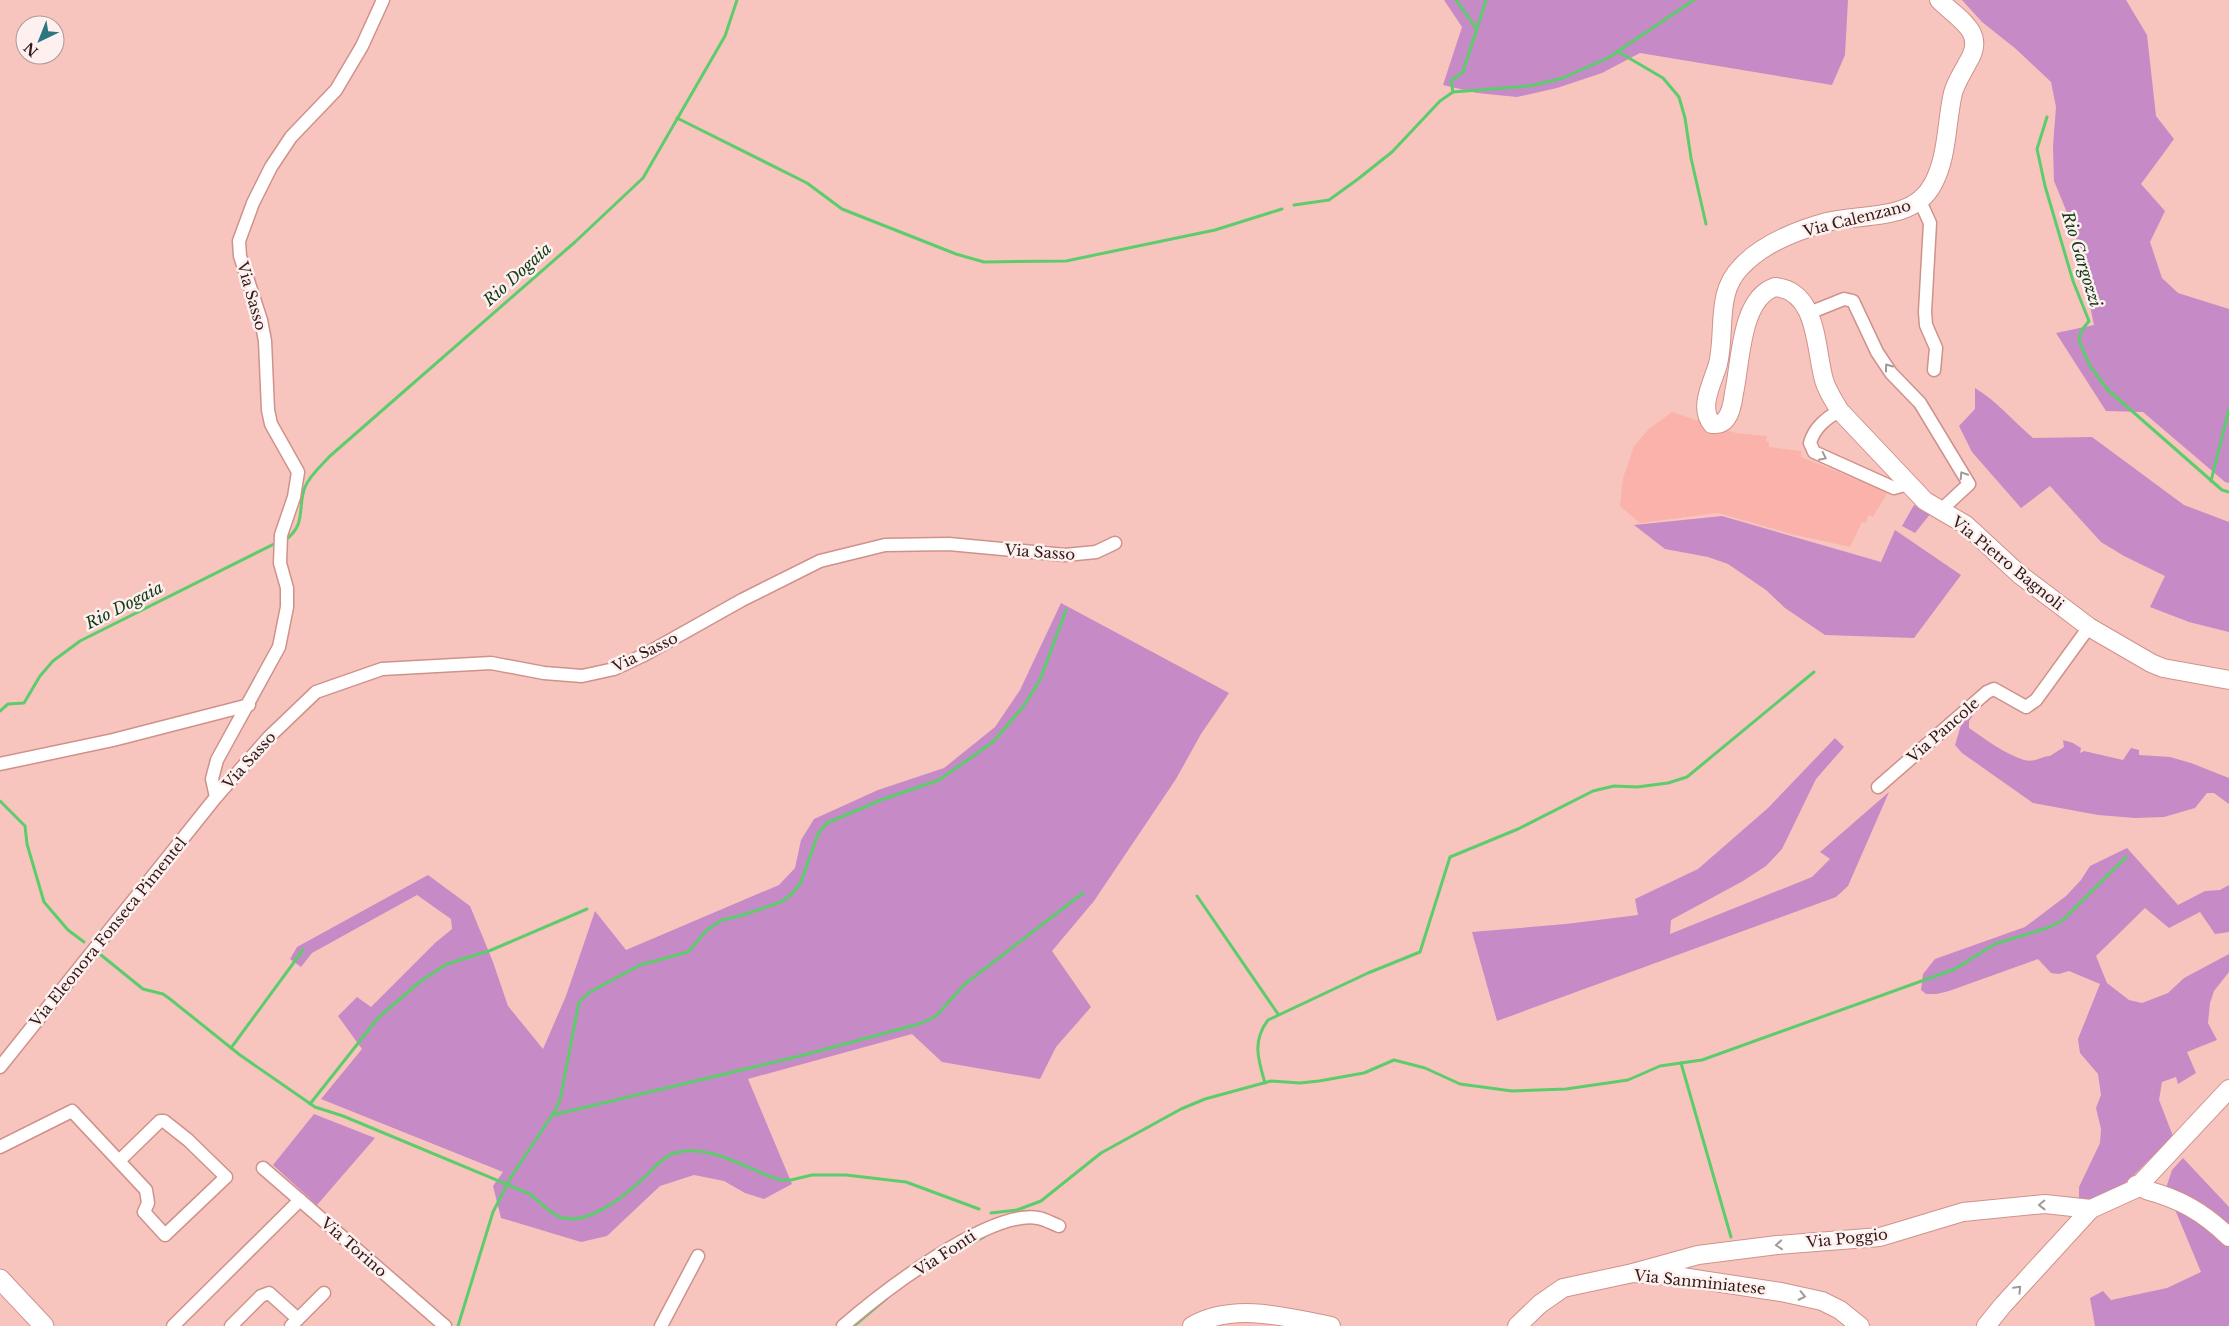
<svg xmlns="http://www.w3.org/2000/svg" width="2229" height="1326" font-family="'Libre Baskerville',serif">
	<rect width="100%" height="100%" fill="#f8c5be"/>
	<polygon fill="#fab2aa" points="1672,412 1736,433 1767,436 1766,441 1769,442 1769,447 1801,451 1801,457 1888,492 1873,517 1869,515 1865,523 1862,522 1850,547 1791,534 1718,513 1640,523 1620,506 1623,478 1634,446 1649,429"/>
	<g fill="#c68ac6">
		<polygon points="1444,0 1848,0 1845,55 1832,85 1640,53 1602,73 1557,88 1517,97 1477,93 1443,85 1462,27"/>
		<polygon points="1962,0 2126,0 2147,35 2156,116 2174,139 2141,184 2165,211 2150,242 2162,278 2178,293 2229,309 2229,483 2225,482 2143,412 2106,411 2056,333 2094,325 2075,232 2054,181 2053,146 2056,107 2051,82 2016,49 1982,22"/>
		<path d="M1975,388C1998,402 2013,421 2033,438L2092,437L2184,505L2229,522V632L2189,622L2150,607L2165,576L2124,556L2101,542L2050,486L2021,508L1972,452L1959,426L1975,409Z"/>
		<polygon points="1914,505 1931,513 1915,533 1902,526"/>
		<polygon points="1722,516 1881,562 1895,530 1961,575 1914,638 1825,635 1785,608 1766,590 1728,564 1708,557 1665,549 1634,525"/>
		<polygon points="1061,603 1229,693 1201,734 1176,779 1094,901 1052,951 1091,1007 1056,1047 1040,1079 942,1062 912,1034 748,1079 792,1184 764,1199 745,1193 724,1181 694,1175 660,1186 607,1236 581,1242 501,1218 493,1186 503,1172 321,1099 362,1049 338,1016 357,997 371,1007 435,943 452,929 451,919 417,895 312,953 301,967 290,959 297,947 428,875 470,906 493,962 508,1006 543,1049 566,996 595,911 626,950 779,885 795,868 801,840 814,819 878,790 944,768 995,727 1020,690"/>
		<path d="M1974,714L1969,721V728C1985,739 2005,754 2024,760C2035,763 2042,756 2050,756L2064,747L2063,740L2073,743L2081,748L2080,753L2084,751L2123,760L2131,748L2139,750V755L2170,757L2191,763L2229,778V804L2214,793H2207L2195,808L2164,817L2135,818L2098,815L2033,803L1962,753L1955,745L1961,725Z"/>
		<polygon points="1835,738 1844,747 1816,779 1782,849 1766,866 1743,881 1671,920 1670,934 1812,877 1830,859 1820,852 1889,792 1848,886 1836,897 1497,1021 1472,932 1566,924 1638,915 1635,899 1698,869 1768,808"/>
		<polygon points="2127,848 2178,905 2205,891 2220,890 2229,885 2229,932 2215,934 2200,912 2169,928 2145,908 2096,956 2107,983 2129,1000 2142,1003 2168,993 2184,978 2229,954 2229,972 2214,991 2210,1003 2208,1023 2217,1040 2187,1052 2196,1073 2178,1084 2176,1077 2162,1082 2159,1100 2173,1136 2125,1184 2101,1199 2079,1202 2079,1187 2100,1143 2101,1129 2096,1108 2101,1095 2098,1074 2080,1053 2078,1039 2100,984 2069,971 2059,974 2051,973 2038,959 1949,991 1937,994 1926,994 1921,990 1923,974 1935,959 2025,927 2066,896 2081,880 2090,866"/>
		<polygon points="314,1114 375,1138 317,1205 273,1165"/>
		<polygon points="2183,1158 2229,1207 2229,1326 2095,1326 2090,1298 2103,1291 2111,1300 2167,1288 2201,1272 2166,1188 2172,1170"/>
	</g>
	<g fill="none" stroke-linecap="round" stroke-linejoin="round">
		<g stroke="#5ccc6d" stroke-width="3">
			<polyline points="1456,0 1476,28"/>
			<polyline points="1617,51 1663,78 1679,97 1685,118 1691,158 1706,224"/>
			<polyline points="1453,92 1530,86 1563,78 1608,58 1694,0"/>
			<polyline points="2047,117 2037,149 2045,186 2073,281 2089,321 2081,331 2079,341 2090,366 2108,390 2222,490 2229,492"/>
			<polyline points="677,118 807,183 842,209 956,254 984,262 1066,261 1215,230 1282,209"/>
			<polyline points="1294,205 1329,200 1358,179 1392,152 1440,101 1453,92 1451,81 1463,72 1486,0"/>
			<polyline points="2211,481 2229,409"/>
			<path d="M285,540C307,525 297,507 305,487C310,475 322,465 330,456L575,242L643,178L725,36L737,0"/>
			<polyline points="0,711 8,704 24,703 40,676 53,661 80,641 278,542"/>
			<polyline points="0,801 25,826 27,844 44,902 68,930 84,942"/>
			<polyline points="1197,896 1278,1014"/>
			<path d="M101,955L143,989L163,994L170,999L240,1055L315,1107L343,1116L530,1194C539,1201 549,1213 560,1217C588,1227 627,1194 646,1176C656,1166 664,1155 679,1152C712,1145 749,1170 780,1180H791L812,1175H846L906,1182L979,1209"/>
			<polyline points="231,1048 303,950"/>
			<polyline points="1681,1063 1731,1237"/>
			<path d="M1265,1083C1258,1059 1252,1041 1268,1020L1368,973L1420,952L1450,857L1518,829L1593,791L1614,786L1637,787L1668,783L1687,777L1814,672"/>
			<polyline points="310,1104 378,1018 421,981 447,964 489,951 587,909"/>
			<polyline points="553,1115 800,1056 919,1024 935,1017 965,984 1083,893"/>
			<polyline points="991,1213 1017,1210 1041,1201 1101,1153 1181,1109 1205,1099 1271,1081 1300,1083 1319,1081 1364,1073 1394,1060 1425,1068 1460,1084 1512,1091 1566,1089 1628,1080 1660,1066 1702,1060 1955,969 1995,944 2047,928 2062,921 2126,857"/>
			<polyline points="959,1250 984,1237"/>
			<polyline points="458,1326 493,1212 511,1177 556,1109 560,1100 579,1002 590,992 640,965 688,952 707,930 722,920 743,915 781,902 793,893 801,882 818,834 827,823 881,800 939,780 993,742 1023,707 1040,680 1066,610"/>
			<polyline points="854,1326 887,1298"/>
		</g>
		<g stroke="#cf928b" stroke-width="15">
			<g id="street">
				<polyline points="1920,201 1930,223 1925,312 1926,325 1936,348 1934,370"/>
				<polyline points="1809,313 1844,299 1853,301 1877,352 1891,373 1920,403 1969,484 1941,510"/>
				<path d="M1840,411C1827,417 1814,428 1810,443L1814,452L1894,488L1908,484"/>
				<polyline points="0,764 113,740 249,705"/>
				<polyline points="1878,787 1987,692 1994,689 2026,707 2036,700 2089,627"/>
				<polyline points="216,797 212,779 217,760 279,647 287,607 287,588 280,563 281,535 294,497 298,472 271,424 268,410 265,341 261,320 240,256 239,241 253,203 271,167 291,137 336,90 362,46 383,0"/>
				<polyline points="0,1067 216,797 269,737 316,692 382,669 491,663 544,673 582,676 614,669 644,655 742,600 820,561 885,545 949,544 1065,555 1096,552 1115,543"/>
				<polyline points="0,1147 72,1111 146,1190 148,1203 144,1212 165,1235 226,1177 188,1140 164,1121 160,1121 119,1161"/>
				<polyline points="263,1168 445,1326"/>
				<polyline points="173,1326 300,1200"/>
				<polyline points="231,1326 261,1296 269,1293 298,1319"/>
				<polyline points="291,1326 324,1293"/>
				<polyline points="661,1326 698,1256"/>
				<path d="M843,1326C880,1294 989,1209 1038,1218C1045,1219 1053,1224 1059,1226"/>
			</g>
		</g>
		<g stroke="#cf928b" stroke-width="20">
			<g id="secondary">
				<path d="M1939,0C1959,20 1987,32 1968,62C1963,72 1956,82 1953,93C1946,123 1948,156 1933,184C1913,222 1863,213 1827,222C1798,230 1762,244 1741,267C1715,293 1726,331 1718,364C1713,382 1698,407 1712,424C1718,424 1722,424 1726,419C1731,413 1733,401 1734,393C1741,362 1740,299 1775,287C1818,291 1815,348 1824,380C1827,391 1834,401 1840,411L1925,501L1966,525L2019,574L2089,627L2151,663L2163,668L2229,680"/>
				<path d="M2146,1190C2180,1199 2203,1212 2229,1237"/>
				<polyline points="1633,1273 1698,1255 1777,1245 1880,1237 1963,1212 2045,1204 2091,1209"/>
				<path d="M1192,1326C1233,1302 1287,1317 1331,1326"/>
				<polyline points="1517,1326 1540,1304 1563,1288 1633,1273 1682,1277 1781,1292 1822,1301 1840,1310 1860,1326"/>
				<polyline points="1986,1326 2003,1305 2091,1209 2135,1189 2136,1185 2141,1183 2229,1089"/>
			</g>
		</g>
		<g stroke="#cf928b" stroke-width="21">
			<polyline id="primary" points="0,1279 44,1326"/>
		</g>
		<use href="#street" stroke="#fff" stroke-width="12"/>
		<use href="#secondary" stroke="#fff" stroke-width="18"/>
		<use href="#primary" stroke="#fff" stroke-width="19"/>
	</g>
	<defs><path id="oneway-chevron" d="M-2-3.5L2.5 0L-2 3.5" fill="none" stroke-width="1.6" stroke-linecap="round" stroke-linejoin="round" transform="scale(1.25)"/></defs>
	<g stroke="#a29897">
		<use href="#oneway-chevron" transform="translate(1888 367) rotate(-126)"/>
		<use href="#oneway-chevron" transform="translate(1823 457) rotate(26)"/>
		<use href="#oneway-chevron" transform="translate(1963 475) rotate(-122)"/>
		<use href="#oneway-chevron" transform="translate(2042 1205) rotate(179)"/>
		<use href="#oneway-chevron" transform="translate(1779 1245) rotate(175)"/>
		<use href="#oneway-chevron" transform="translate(2018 1289) rotate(-46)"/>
		<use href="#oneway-chevron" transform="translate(1802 1296) rotate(12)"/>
	</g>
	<g text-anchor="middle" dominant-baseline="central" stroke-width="5" stroke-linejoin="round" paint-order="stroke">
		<g font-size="15" fill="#311a18" stroke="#fef0ee">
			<text transform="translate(1857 218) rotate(-14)">Via Calenzano</text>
			<text transform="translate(252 296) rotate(74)">Via Sasso</text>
			<text transform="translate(1040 552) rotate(4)">Via Sasso</text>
			<text transform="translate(2008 563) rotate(39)">Via Pietro Bagnoli</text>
			<text transform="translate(645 652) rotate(-26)">Via Sasso</text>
			<text transform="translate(1943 730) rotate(-41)">Via Pancole</text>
			<text transform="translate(249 760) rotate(-48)">Via Sasso</text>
			<text transform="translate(108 932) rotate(-51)">Via Eleonora Fonseca Pimentel</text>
			<text transform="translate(1847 1238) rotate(-6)">Via Poggio</text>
			<text transform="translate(354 1247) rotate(41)">Via Torino</text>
			<text transform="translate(945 1253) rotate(-33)">Via Fonti</text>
			<text transform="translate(1700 1282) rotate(6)">Via Sanminiatese</text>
		</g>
		<g font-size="16" font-style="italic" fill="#0f3c17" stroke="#fef0ee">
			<text transform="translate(2082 259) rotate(73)">Rio Gargozzi</text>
			<text transform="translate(517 274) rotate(-42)">Rio Dogaia</text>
			<text transform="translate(124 605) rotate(-27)">Rio Dogaia</text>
		</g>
	</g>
	<g transform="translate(40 40) rotate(223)"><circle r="24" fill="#fef0ee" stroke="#ac9a98"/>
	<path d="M0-4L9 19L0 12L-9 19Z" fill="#2d767f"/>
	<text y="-8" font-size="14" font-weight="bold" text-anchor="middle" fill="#311a18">N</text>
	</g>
</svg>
